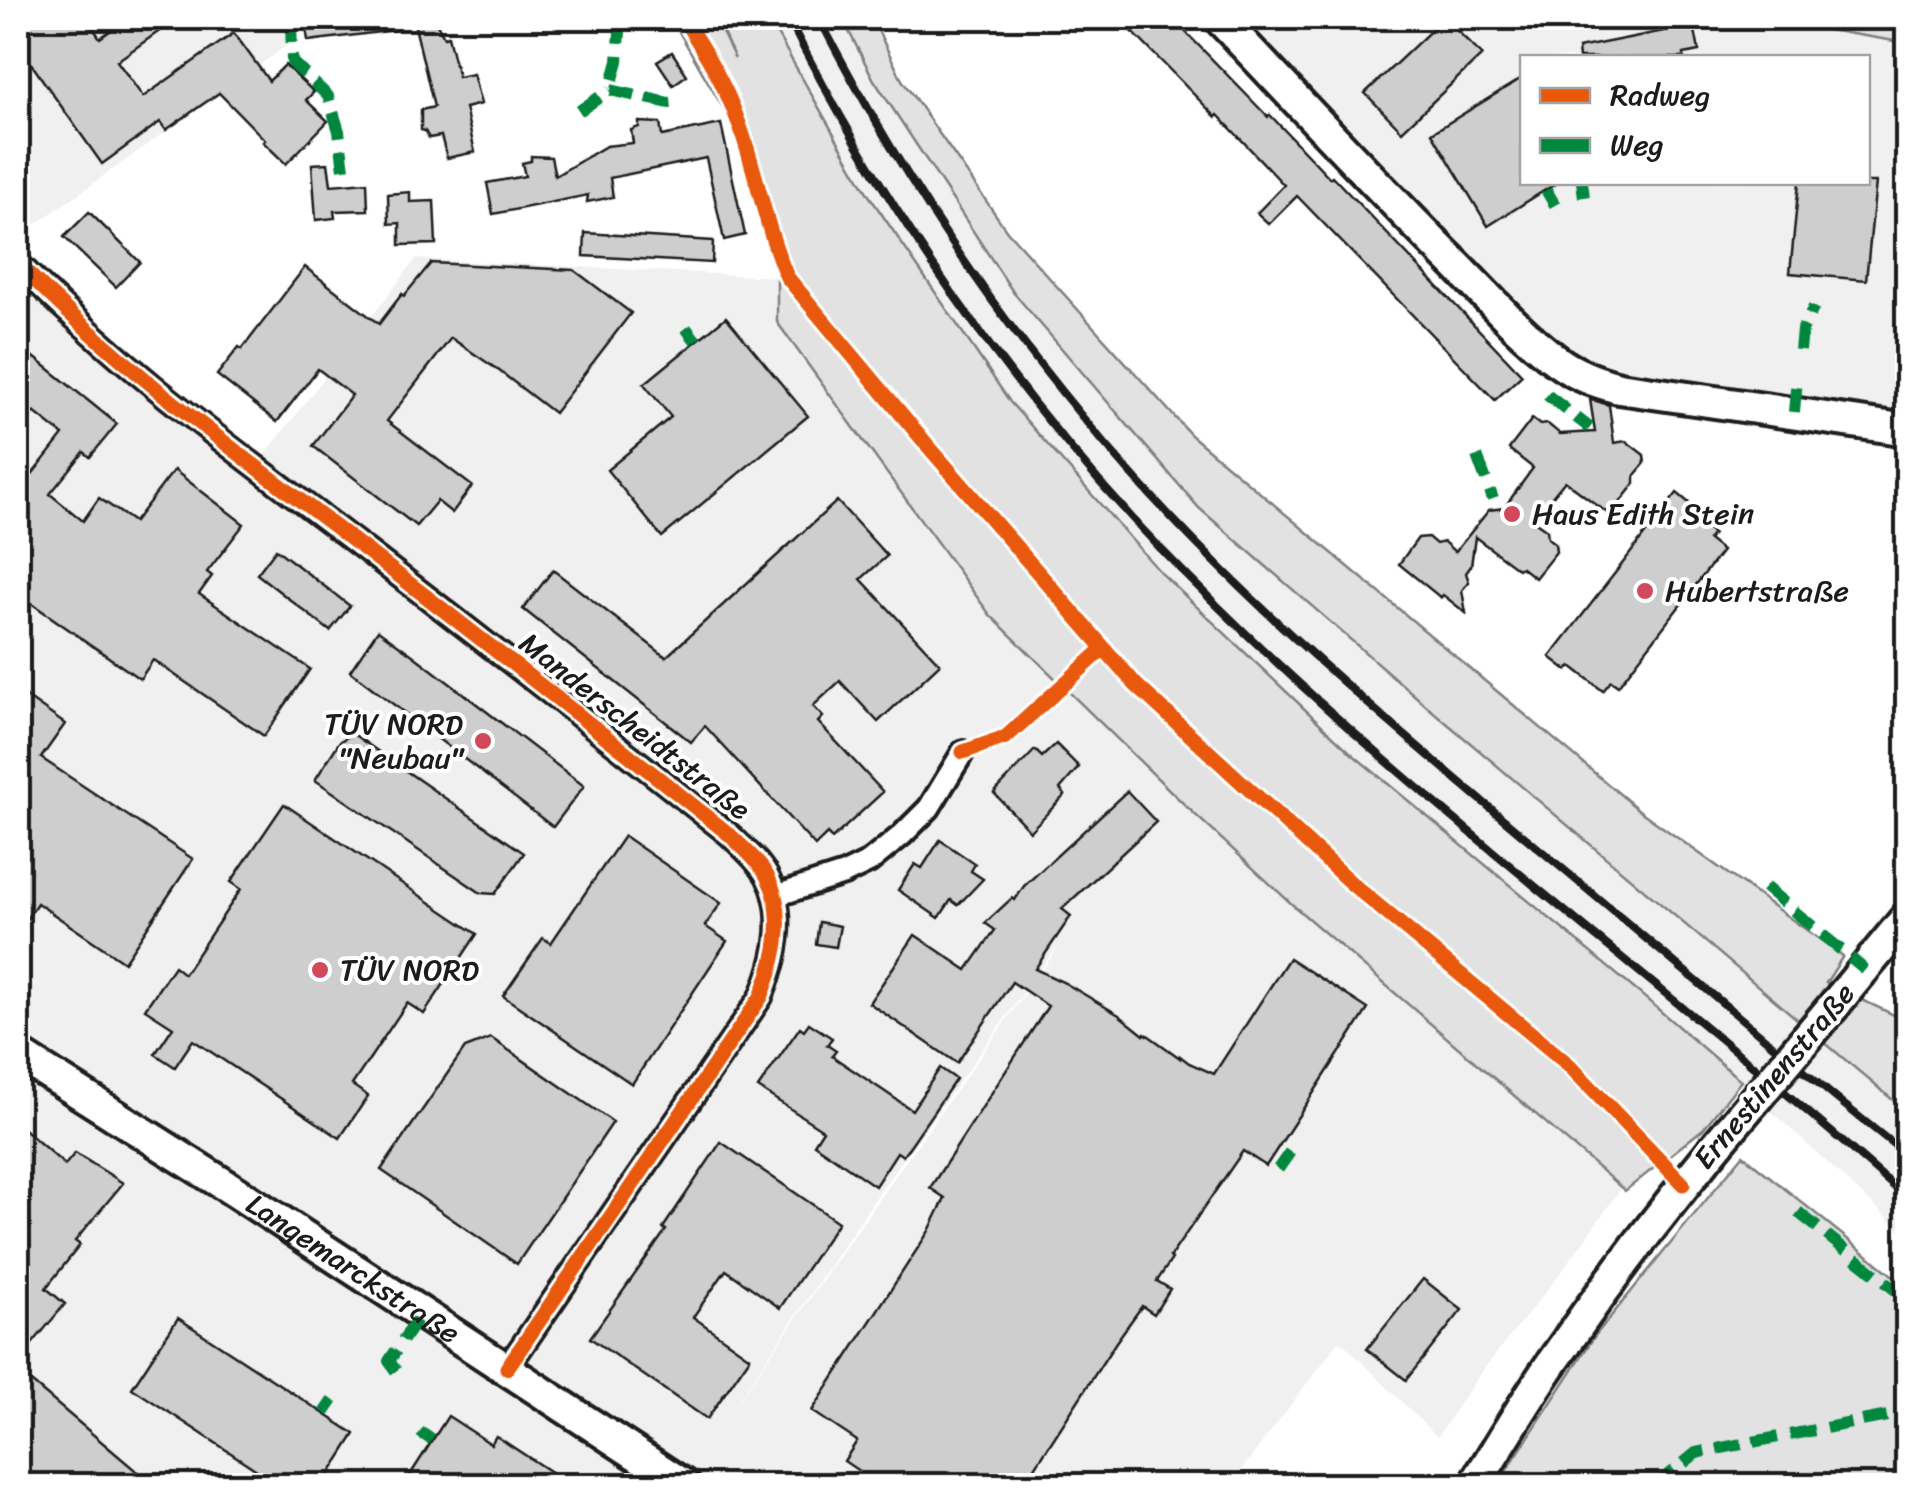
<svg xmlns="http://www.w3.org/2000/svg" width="1925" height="1503" font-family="Sriracha,sans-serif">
	<rect width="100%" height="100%" fill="#fff"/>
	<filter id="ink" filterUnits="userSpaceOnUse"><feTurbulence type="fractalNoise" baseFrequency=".01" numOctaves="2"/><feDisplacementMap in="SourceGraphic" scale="20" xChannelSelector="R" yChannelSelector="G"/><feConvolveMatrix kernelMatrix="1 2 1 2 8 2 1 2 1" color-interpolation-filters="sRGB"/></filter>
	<g filter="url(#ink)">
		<g fill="#f0f0f0" fill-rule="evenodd">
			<polygon points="18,18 284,18 286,46 18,237"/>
			<polygon points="768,18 842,18 874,80 1013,292 1199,508 1907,1110 1907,1236 1646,996 1349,750 1161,573 1010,402 868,194"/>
			<path d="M1223,18H1755L1907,43V412L1785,409L1588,378ZM1522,58H1868V182H1522Z"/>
			<path d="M416,259L777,277V322L1633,1172L1562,1271L1479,1375L1437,1437L1340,1340L1230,1485H18V267L254,469ZM1056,948L1057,949L881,1196L722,1425L879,1193Z"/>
		</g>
		<g fill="#e2e2e2" stroke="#7f7f7f" stroke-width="2.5">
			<polygon points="671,18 715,18 735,59 716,18 768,18 868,194 1010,402 1161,573 1351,753 1644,997 1741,1081 1703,1129 1625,1191 1295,907 1187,807 990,615 777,322 777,277 733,125"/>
			<polygon points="842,18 872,18 902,80 1007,231 1191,435 1640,811 1843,956 1826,983 1907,1021 1907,1112 1436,714 1199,508 1013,292 874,80"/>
			<polygon points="1755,18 1907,18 1907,43"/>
			<polygon points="1743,1155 1907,1287 1907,1485 1497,1485 1594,1337"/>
		</g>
		<g fill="#cecece" stroke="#1c1c1c" stroke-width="2.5">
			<polygon points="18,18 86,18 100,38 128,18 178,18 117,61 143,97 234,33 269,81 285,65 314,92 306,100 328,121 286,164 263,142 265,140 219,93 166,130 160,122 102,164 18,45"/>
			<polygon points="305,18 396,18 397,30 308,41"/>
			<polygon points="413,18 434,18 444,37 448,36 458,77 473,74 481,104 465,108 475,152 447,158 441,136 429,138 425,131 421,130 421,110 434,107"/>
			<polygon points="1119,18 1172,18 1268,117 1270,115 1330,178 1332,176 1522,375 1495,400 1297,196 1269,224 1257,213 1284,185 1218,115 1216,117"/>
			<polygon points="1444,18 1482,55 1402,131 1365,93"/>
			<polygon points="1694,25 1699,51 1684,54 1684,58 1579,58 1578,48"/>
			<polygon points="672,52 687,75 673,85 657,61"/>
			<polygon points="1522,78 1522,182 1558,182 1488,226 1432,133"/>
			<polygon points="639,122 660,123 662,136 721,124 745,235 724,240 706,158 610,178 613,197 587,202 588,195 493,214 487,183 525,176 522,163 531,161 531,156 551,157 555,176 606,146 633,143 631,130 639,127"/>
			<polygon points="328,163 331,185 367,182 368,210 334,211 335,218 316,220 312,164"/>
			<polygon points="1799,182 1876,182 1866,280 1790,273"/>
			<polygon points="410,192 410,202 434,201 436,244 400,245 400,223 389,224 388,194"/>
			<polygon points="89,212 140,262 116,287 64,237"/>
			<polygon points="585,233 713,241 712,263 584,256"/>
			<polygon points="431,263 574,270 631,313 554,413 498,370 451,338 387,421 472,486 452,513 437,501 416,526 313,446 352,395 318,369 277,422 217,375 239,347 242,349 305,267 379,324 402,294 404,296"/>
			<polygon points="726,317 808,416 662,537 607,470 671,417 644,384"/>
			<polygon points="34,357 117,424 90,457 84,452 50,494 83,521 99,498 134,522 174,470 244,524 207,572 212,576 199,594 310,669 264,736 153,660 140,679 18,594 18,467 30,477 63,435 34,412 18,432 18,377"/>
			<polygon points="1590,399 1609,405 1614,443 1626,441 1644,455 1645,463 1635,475 1635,483 1610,515 1565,481 1533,520 1547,530 1548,538 1555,544 1556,552 1535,578 1521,567 1518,569 1475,537 1471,566 1466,573 1469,582 1462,590 1466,613 1443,595 1441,598 1399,564 1418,538 1428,537 1436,544 1444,542 1455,552 1489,510 1504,508 1533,468 1509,449 1532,419 1540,425 1548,424 1560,434 1595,432"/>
			<polygon points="1677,493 1694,507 1688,515 1713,534 1708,540 1722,551 1618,686 1611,681 1603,691 1571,666 1567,670 1550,657"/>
			<polygon points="837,501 887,556 861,579 940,664 878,722 840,681 813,706 823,717 818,722 883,792 832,839 827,834 815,846 705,726 691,742 523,609 553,570 666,657"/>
			<polygon points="276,549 350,606 330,631 257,574"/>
			<polygon points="378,630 414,656 584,786 553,827 350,671"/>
			<polygon points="18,691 65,724 41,758 193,859 124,962 37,903 18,932"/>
			<polygon points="353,734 524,853 495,894 481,893 315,780 340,741"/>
			<polygon points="1056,744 1079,767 1060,789 1065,795 1030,831 994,793 1035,750 1042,757"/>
			<polygon points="1127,791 1156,822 1062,909 1071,916 1035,969 1065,983 1119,1015 1144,1035 1145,1033 1180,1058 1180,1056 1189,1063 1214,1074 1289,958 1368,1009 1266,1166 1243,1151 1170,1257 1172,1259 1157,1281 1170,1289 1154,1314 1142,1306 1116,1342 1023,1486 881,1486 844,1461 857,1441 812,1411 929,1231 945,1198 930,1188 1048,1006 1012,982 957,1063 869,1003 915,935 967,970 995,930 985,923 1012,898 1015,900 1024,886"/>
			<polygon points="284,804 477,934 424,1014 407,1003 352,1085 368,1096 340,1138 193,1040 175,1067 155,1054 173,1027 145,1009 174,966 184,974 241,889 231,882"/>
			<polygon points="624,836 721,903 705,926 727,941 632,1084 503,996 543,938 551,943"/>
			<polygon points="940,840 975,864 971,871 983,879 958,905 951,900 939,918 898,890 915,864 922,868"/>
			<polygon points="819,922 840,926 836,947 816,944"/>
			<polygon points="809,1023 832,1038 827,1045 836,1051 832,1056 912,1110 940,1068 956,1079 903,1156 897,1152 875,1186 814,1144 823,1130 758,1088 800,1027 804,1030"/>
			<polygon points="491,1038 613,1122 517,1264 381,1170 465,1048"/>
			<polygon points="18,1124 65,1165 75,1153 123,1183 75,1241 80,1245 46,1288 65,1304 18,1361"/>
			<polygon points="721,1142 838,1222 780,1308 726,1270 693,1317 750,1357 707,1419 590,1338 666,1230 663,1228"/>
			<polygon points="1423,1279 1462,1310 1406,1380 1367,1349"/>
			<polygon points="178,1318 355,1434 322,1486 281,1486 132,1388"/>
			<polygon points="18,1371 154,1486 18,1486"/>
			<polygon points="448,1416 491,1444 496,1436 572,1486 403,1486"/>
		</g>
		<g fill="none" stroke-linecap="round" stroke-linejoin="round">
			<g stroke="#1c1c1c" stroke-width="28">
				<g id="street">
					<path d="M18,263C121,369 241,455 358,544C483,640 607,737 730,835C743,848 758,860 767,876C788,914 777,959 761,997L507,1368"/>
					<polyline points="775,896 844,874 869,862 902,835 929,808 963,752"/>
				</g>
			</g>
			<g stroke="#1c1c1c" stroke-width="38">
				<g id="secondary">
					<path d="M1219,18C1296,99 1372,181 1452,261C1485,294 1518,332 1557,361C1576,375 1596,382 1619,388L1908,430"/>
					<polyline points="1836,1003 1908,916"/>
					<path id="s1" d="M18,1054L236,1192L685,1486"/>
					<path d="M1474,1486C1501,1443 1527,1398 1556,1357C1617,1269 1682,1185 1752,1103"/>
				</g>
			</g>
			<use href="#street" stroke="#fff" stroke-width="20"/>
			<use href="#secondary" stroke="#fff" stroke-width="30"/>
			<g stroke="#1c1c1c" stroke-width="8">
				<path d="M788,18C885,210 1012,393 1161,549C1390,787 1662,979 1908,1199"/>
				<path d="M819,18C912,198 1031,369 1171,517C1273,625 1387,721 1501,817C1613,911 1725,1005 1837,1099L1908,1156"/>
			</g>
			<g stroke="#1c1c1c" stroke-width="38" stroke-linecap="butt">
				<polyline id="secondary-bridge" points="1752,1103 1836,1003"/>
			</g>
			<use href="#secondary-bridge" stroke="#fff" stroke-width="30"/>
			<g stroke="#00873e" stroke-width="12" stroke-dasharray="25 12" stroke-linecap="butt">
				<polyline points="291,18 292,62 328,96 339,131 344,169"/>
				<polyline points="621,18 618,61 610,90 669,103 680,102"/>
				<polyline points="579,111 610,90"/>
				<polyline points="1582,182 1584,197"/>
				<polyline points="1546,190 1555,205"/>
				<polyline points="686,328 696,341"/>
				<polyline points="1800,350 1802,330 1814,307"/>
				<polyline points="1547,395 1590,428"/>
				<polyline points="1794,412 1797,379"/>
				<polyline points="1477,456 1493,499"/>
				<polyline points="1765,887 1865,970"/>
				<polyline points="1278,1169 1290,1152"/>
				<polyline points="1798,1212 1908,1300"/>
				<polyline points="396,1371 389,1361 421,1313"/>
				<polyline points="324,1413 333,1400"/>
				<polyline points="420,1432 432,1440"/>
				<polyline points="1655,1486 1696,1453 1908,1412"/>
			</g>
			<g stroke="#fff" stroke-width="21">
				<g id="cycleway">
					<path d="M683,18C704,50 725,84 738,121C757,172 765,227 787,277L928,446L1136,685L1352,884L1569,1065L1683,1184"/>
					<path d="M18,263C121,369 241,455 358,544C483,640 607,737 730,835C743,848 758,860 767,876C788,914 777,959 761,997L507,1368"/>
					<polyline points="963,752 1006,737 1103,649"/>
				</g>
			</g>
			<use href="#cycleway" stroke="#e8590c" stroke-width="15"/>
		</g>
	</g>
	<g fill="#d1495b" stroke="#fff" stroke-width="4">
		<circle cx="1512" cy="514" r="10"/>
		<circle cx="1645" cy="591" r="10"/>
		<circle cx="483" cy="741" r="10"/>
		<circle cx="320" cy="970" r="10"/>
	</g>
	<g text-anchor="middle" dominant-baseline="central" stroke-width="8" stroke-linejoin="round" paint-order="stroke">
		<g font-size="30" fill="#1c1c1c" stroke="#fff" text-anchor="start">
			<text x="1532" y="514">Haus Edith Stein</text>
			<text x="1665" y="591">Hubertstraße</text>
			<text x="463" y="724" text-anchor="end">TÜV NORD<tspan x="463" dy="34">"Neubau"</tspan></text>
			<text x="340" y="970">TÜV NORD</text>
		</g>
		<g font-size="30" fill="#1c1c1c" stroke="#fff">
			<text transform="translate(635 726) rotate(38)">Manderscheidtstraße</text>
			<text transform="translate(1774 1076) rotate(-50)">Ernestinenstraße</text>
			<text stroke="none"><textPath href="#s1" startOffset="398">Langemarckstraße</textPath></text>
		</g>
	</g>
	<rect width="1925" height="1503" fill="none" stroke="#fff" stroke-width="60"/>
	<rect x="30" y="30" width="1865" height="1443" fill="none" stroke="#1c1c1c" stroke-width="4" filter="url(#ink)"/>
	<rect x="1520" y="55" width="350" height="130" fill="#ffffff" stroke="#a4a4a4" stroke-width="2.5"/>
	<rect x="1540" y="88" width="50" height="15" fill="#e8590c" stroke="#a4a4a4" stroke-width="2.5"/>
	<text x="1610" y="105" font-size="30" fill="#1c1c1c">Radweg</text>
	<rect x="1540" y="138" width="50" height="15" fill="#00873e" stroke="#a4a4a4" stroke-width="2.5"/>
	<text x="1610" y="155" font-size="30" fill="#1c1c1c">Weg</text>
</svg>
